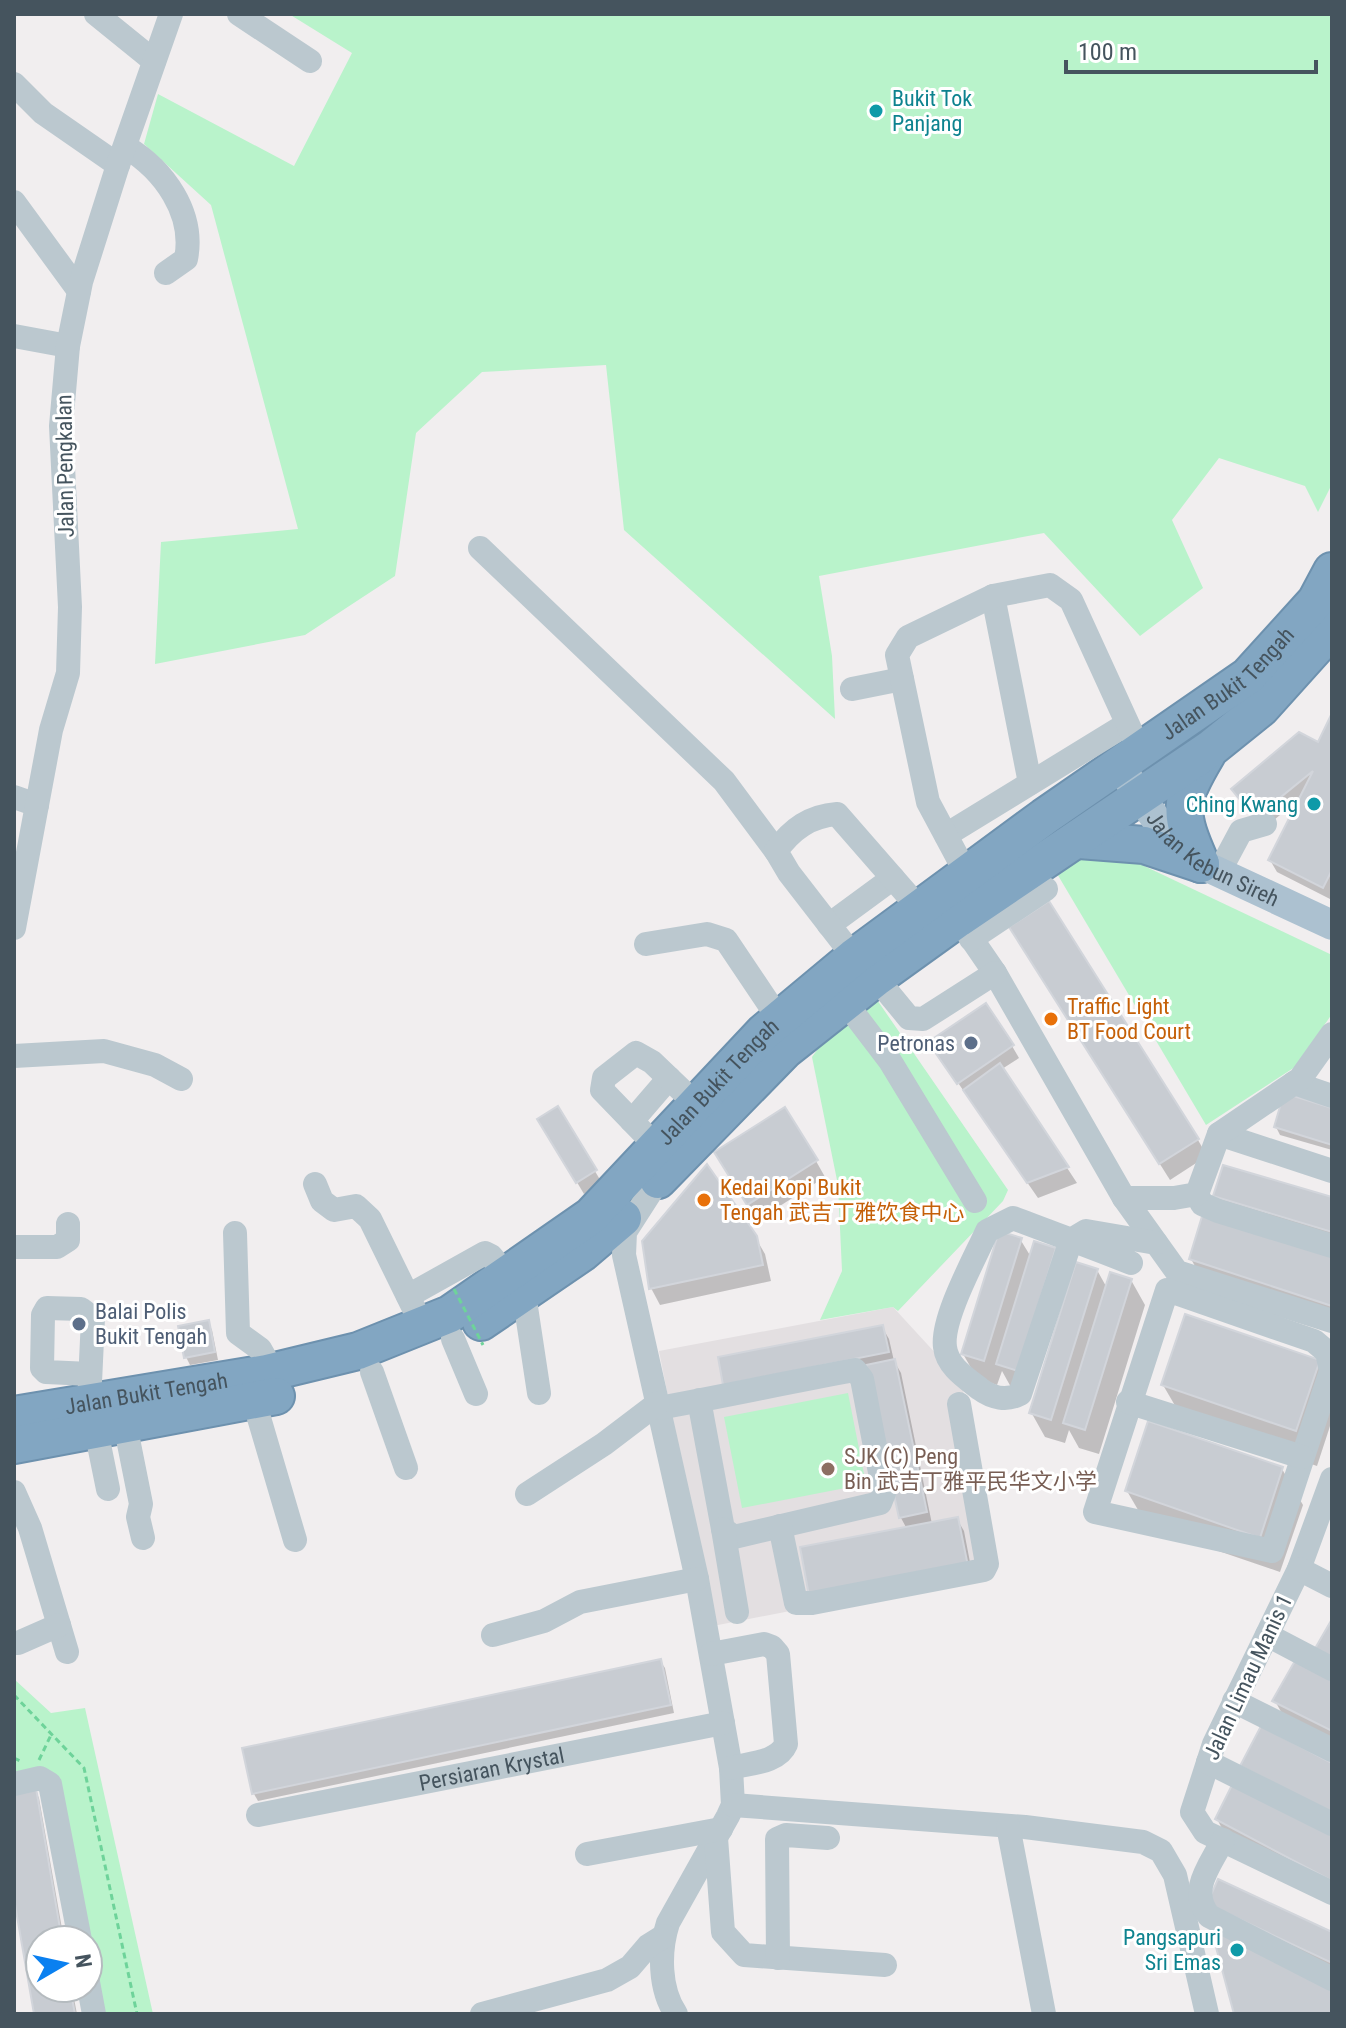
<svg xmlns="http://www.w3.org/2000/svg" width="1346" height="2028" font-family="'Roboto Condensed','Noto Sans SC',sans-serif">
	<rect width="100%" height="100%" fill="#f1eeef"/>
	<polygon fill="#e3dfe1" points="893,1307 962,1382 989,1572 713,1626 659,1351"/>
	<g fill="#b9f3cb">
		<polygon points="289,14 1332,14 1332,484 1318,512 1305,486 1219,458 1172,520 1203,588 1140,636 1044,533 819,576 832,656 835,719 624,530 606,365 482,372 416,433 395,576 305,635 155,664 161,542 298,529 211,205 144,144 158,94 294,166 352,53"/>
		<polygon points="1085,854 1140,864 1332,955 1332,1014 1295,1067 1206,1125 1056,872"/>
		<polygon points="873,994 1008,1190 1003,1201 898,1311 893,1307 820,1320 842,1271 838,1185 812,1057 842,1016"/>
		<polygon points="848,1393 866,1484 742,1508 724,1417"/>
		<polygon points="14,1679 51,1713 85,1708 153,2014 101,2014 55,1780 14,1777"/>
	</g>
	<g fill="#0003">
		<polygon points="1332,718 1332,895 1330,899 1277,872 1270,860 1302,797 1263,829 1233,789 1319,744"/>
		<polygon points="1021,944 1198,1140 1207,1156 1170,1180"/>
		<polygon points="1012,1046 1019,1058 1002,1069 1077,1183 1038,1198 938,1054"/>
		<polygon points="558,1109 602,1183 584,1194 540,1120"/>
		<polygon points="1332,1110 1332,1150 1280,1135 1276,1127"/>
		<polygon points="816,1161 825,1177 758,1220 726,1169"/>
		<polygon points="1215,1196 1332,1200 1332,1237 1220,1204"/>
		<polygon points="755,1237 765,1254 771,1281 660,1305 651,1288"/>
		<polygon points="1020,1239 1031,1257 1055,1250 1012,1389 1002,1371 997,1385 977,1378 963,1354"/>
		<polygon points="1332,1257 1332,1325 1205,1284 1191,1259"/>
		<polygon points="1097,1270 1107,1288 1131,1280 1145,1305 1099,1454 1079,1448 1069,1430 1065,1443 1045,1437 1031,1412"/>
		<polygon points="208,1322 212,1330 218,1360 190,1365 186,1357"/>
		<polygon points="882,1327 889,1339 894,1361 901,1373 932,1524 957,1519 964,1531 974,1583 907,1529 901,1518 869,1369 732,1396"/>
		<polygon points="1319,1362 1332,1385 1332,1420 1317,1466 1184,1421 1163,1385"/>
		<polygon points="1282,1469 1303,1505 1280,1572 1148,1527 1127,1491"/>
		<polygon points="660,1661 665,1668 674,1713 258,1801 254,1794"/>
		<polygon points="1332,1680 1332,1742 1284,1717 1275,1701"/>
		<polygon points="35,1790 39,1798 64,1940 40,1940 40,1988 72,1988 77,2014 36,2014 14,1887"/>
		<polygon points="1217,1819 1332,1832 1332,1891 1226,1836"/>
		<polygon points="1209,1904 1332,1934 1332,1967"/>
	</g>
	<g fill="#c8ccd2" stroke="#d2d5db" stroke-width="2">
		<polygon points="1332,713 1332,870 1323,888 1268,860 1313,771 1255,818 1231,789 1299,732 1318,742"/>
		<polygon points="1049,901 1199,1139 1159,1164 1009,927"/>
		<polygon points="986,1003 1014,1045 957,1084 928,1042"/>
		<polygon points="1000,1063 1069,1167 1027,1183 963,1090"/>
		<polygon points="1284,1093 1332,1108 1332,1145 1274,1127"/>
		<polygon points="558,1106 597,1170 576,1183 537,1119"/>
		<polygon points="785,1107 818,1160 747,1205 714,1152"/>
		<polygon points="707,1164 757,1236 763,1265 649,1289 642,1241"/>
		<polygon points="1223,1165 1332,1197 1332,1232 1213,1196"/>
		<polygon points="1203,1213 1332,1255 1332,1306 1189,1259"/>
		<polygon points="999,1231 1022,1238 984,1361 961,1354"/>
		<polygon points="1034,1241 1056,1248 1018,1371 996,1364"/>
		<polygon points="1076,1262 1098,1269 1051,1420 1029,1413"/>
		<polygon points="1110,1272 1132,1279 1085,1430 1063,1423"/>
		<polygon points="1185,1314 1320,1360 1296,1431 1161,1385"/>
		<polygon points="209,1320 215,1352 184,1358 178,1326"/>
		<polygon points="883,1325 889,1352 723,1385 718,1357"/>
		<polygon points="895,1359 927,1512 899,1518 866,1365"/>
		<polygon points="1148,1421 1283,1467 1260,1538 1125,1491"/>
		<polygon points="958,1517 969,1571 810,1601 800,1547"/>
		<polygon points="1332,1619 1332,1661 1313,1652"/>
		<polygon points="661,1659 671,1705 252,1794 242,1748"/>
		<polygon points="1296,1659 1332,1677 1332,1731 1272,1701"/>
		<polygon points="1261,1726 1332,1763 1332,1813 1240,1766"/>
		<polygon points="1235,1779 1332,1830 1332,1881 1215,1819"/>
		<polygon points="36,1788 62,1940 40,1940 40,1988 70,1988 75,2014 34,2014 14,1899 14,1792"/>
		<polygon points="1218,1879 1332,1932 1332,1963 1207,1904"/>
		<polygon points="1210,1925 1332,1989 1332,2014 1234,2014"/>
	</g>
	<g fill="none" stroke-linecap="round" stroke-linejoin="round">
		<g stroke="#6d91ae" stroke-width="40">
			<g id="highway">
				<polyline points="1079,840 1144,845 1201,864"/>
				<path d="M1201,864C1178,812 1178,803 1207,754"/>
				<polyline points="658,1180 785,1050 876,978 958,919 1210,749 1261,708 1332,629"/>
				<polyline points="481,1322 582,1253 623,1218"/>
				<path id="s3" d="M14,1415L267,1373L358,1351L450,1314L591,1216L764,1032L854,957L1044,817L1248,676L1316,601L1332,571"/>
				<polyline points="14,1445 276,1396"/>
			</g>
		</g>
		<g stroke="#6ed39a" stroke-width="3" stroke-dasharray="6 4" stroke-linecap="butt">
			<polyline points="14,1695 84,1768 137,2014"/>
			<polyline points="14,1758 22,1762"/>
			<polyline points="39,1760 51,1735"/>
		</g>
		<g stroke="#bbc8cf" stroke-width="24">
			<polyline points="96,14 154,61"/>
			<polyline points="239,14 310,61"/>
			<polyline points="14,84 43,113 118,165"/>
			<path d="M126,147C164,170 195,213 186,259L166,273"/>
			<polyline points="14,202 79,291"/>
			<polyline points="14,336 68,346"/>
			<polyline points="480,548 724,781 776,851"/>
			<polyline points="993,596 1030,783"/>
			<polyline points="852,689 902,679"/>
			<polyline points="14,797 37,805"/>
			<polyline points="946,835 1127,724"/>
			<polyline points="1219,872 1241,831 1265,824"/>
			<polyline points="966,873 928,802 897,655 908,637 993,596 1050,585 1071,600 1140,751"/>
			<polyline points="958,919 995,973 1124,1198 1177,1272 1332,1321"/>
			<polyline points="829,925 893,878"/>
			<polyline points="14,928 51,730 68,673 70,607 61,426 68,346 81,282 118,165 171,14"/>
			<polyline points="971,939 1046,889"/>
			<polyline points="646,944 707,934 726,940 779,1019"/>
			<path d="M854,957L789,873L776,851C792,829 810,816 837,814L919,908"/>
			<polyline points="876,978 909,1018 923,1019 995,973"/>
			<polyline points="845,1002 890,1061 975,1201"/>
			<polyline points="14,1056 104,1051 155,1065 181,1079"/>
			<polyline points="1294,1083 1332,1096"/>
			<polyline points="632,1121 669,1078"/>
			<polyline points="1219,1134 1332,1171"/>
			<polyline points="656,1146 602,1090 604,1078 636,1053 652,1062 696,1104"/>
			<path d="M659,1179L625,1232L624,1255L697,1579L731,1768L733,1805L728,1816L668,1923C659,1951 659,1989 676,2014"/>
			<polyline points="315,1184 322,1201 334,1210 356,1206 370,1219 422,1325"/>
			<polyline points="1197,1194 1202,1204 1218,1211 1332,1246"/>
			<polyline points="1124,1198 1174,1198 1197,1194 1219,1134 1300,1079 1332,1034"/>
			<polyline points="235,1233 238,1333 260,1349 273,1372"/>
			<polyline points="14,1247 57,1247 68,1240 68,1224"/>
			<path d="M1131,1263C1092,1247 1052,1233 1013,1218L987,1231C975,1258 941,1319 945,1347C947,1366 966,1378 980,1389C992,1398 1007,1401 1020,1394L1071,1240L1086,1231L1156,1243"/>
			<polygon points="1167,1290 1314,1341 1327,1352 1331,1371 1272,1551 1095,1512"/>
			<polyline points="524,1294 539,1393"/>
			<polyline points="408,1296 485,1253 491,1256 507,1275"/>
			<polyline points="453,1339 476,1394"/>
			<polyline points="372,1372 406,1468"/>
			<polyline points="254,1401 295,1540"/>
			<polyline points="1128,1402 1302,1457"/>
			<polyline points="89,1404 93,1318 81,1309 47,1308 43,1315 42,1368 46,1372 90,1374"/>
			<path d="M659,1408C724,1396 789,1382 855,1370L862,1379L884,1493L880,1503L734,1537L723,1529L699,1400"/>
			<polyline points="125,1424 141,1504 138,1517 143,1538"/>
			<polyline points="96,1430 108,1489"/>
			<polyline points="1332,1479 1299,1569 1214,1744 1192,1812 1205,1832 1332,1893"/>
			<polyline points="14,1492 30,1528 67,1652"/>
			<polyline points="527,1494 604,1444 658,1403"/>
			<polyline points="780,1526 796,1603 812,1603 984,1570 987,1564 959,1404"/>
			<polyline points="723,1529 737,1612"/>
			<polyline points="1299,1569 1332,1586"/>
			<polyline points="493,1635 544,1621 580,1602 697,1579"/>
			<polyline points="1267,1635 1332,1669"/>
			<polyline points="18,1643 59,1625"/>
			<path d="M711,1654L764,1644L772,1647L778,1654L786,1744C778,1763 749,1763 731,1768"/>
			<polyline points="1234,1701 1332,1750"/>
			<polyline points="1208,1762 1332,1824"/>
			<polyline points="14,1784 40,1778 50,1784 80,1940"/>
			<polyline points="733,1805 1025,1827 1143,1842 1161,1851 1175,1875 1207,2014"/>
			<path id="s1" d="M258,1815L723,1723"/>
			<polyline points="1008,1826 1044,2014"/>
			<polyline points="716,1838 723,1932 744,1955 885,1965"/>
			<path d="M1223,1840C1210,1866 1188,1890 1209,1916L1332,1979"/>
			<polyline points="587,1854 721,1829"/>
			<polyline points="778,1958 777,1839 786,1835 828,1838"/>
			<polyline points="88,1982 94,2014"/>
			<polyline points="482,2014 607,1980 630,1967 648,1946 664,1936"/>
		</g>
		<path stroke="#acc1d0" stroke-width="30" id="s2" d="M1127,777L1166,834L1201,864L1332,925"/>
		<use href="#highway" stroke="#82a6c2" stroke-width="36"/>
		<polyline stroke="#6ed39a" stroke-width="3" stroke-dasharray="6 4" stroke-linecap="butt" points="454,1289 483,1345"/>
	</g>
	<g fill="#0f9aa8" stroke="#fff" stroke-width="3">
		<circle cx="876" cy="111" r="8"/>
		<circle cx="1314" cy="804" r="8"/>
		<circle cx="1237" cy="1950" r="8"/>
	</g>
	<g fill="#e8710a" stroke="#fff" stroke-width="3">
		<circle cx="1051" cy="1019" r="8"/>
		<circle cx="704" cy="1200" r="8"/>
	</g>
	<g fill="#5c6f8a" stroke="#fff" stroke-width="3">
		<circle cx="971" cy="1043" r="8"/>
		<circle cx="79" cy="1324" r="8"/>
	</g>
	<circle fill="#8d6e63" stroke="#fff" stroke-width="3" cx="828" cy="1469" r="8"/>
	<g text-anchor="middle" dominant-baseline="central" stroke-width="6" stroke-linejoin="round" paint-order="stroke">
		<g font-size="22" fill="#0d838f" stroke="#fff" text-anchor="end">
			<text x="892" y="98" text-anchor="start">Bukit Tok<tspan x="892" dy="25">Panjang</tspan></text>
			<text x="1298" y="804">Ching Kwang</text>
			<text x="1221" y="1937">Pangsapuri<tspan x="1221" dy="25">Sri Emas</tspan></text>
		</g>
		<g font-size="22" fill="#45545e" stroke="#fff">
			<text transform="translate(65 466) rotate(-91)">Jalan Pengkalan</text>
			<text stroke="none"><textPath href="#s3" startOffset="1454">Jalan Bukit Tengah</textPath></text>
			<text stroke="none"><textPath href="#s2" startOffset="122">Jalan Kebun Sireh</textPath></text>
			<text stroke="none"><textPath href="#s3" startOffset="806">Jalan Bukit Tengah</textPath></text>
			<text stroke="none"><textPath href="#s3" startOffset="134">Jalan Bukit Tengah</textPath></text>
			<text transform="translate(1248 1677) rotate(-65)">Jalan Limau Manis 1</text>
			<text stroke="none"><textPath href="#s1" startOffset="238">Persiaran Krystal</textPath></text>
		</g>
		<g font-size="22" fill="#c56008" stroke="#fff" text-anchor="start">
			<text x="1067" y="1006">Traffic Light<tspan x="1067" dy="25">BT Food Court</tspan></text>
			<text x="720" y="1187">Kedai Kopi Bukit<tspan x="720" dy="25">Tengah 武吉丁雅饮食中心</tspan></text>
		</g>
		<g font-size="22" fill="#4e5e75" stroke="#fff" text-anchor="end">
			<text x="955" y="1043">Petronas</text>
			<text x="95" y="1311" text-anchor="start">Balai Polis<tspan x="95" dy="25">Bukit Tengah</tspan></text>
		</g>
		<g font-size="22" fill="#785e54" stroke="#fff" text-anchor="start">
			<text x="844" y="1456">SJK (C) Peng<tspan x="844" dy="25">Bin 武吉丁雅平民华文小学</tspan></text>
		</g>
	</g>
	<rect width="1346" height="2028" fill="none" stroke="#45545e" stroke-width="32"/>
	<g transform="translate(64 1964) rotate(81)"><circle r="38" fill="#ffffff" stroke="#b5bbbf" stroke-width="2"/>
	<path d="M0-6L14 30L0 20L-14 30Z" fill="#0a80f0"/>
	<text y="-12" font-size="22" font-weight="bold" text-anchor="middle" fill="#45545e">N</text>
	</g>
	<path d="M1066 60v12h250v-12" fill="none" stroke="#45545e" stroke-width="4"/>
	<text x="1078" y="60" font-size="24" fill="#45545e" stroke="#ffffff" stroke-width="6" paint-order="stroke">100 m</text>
</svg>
